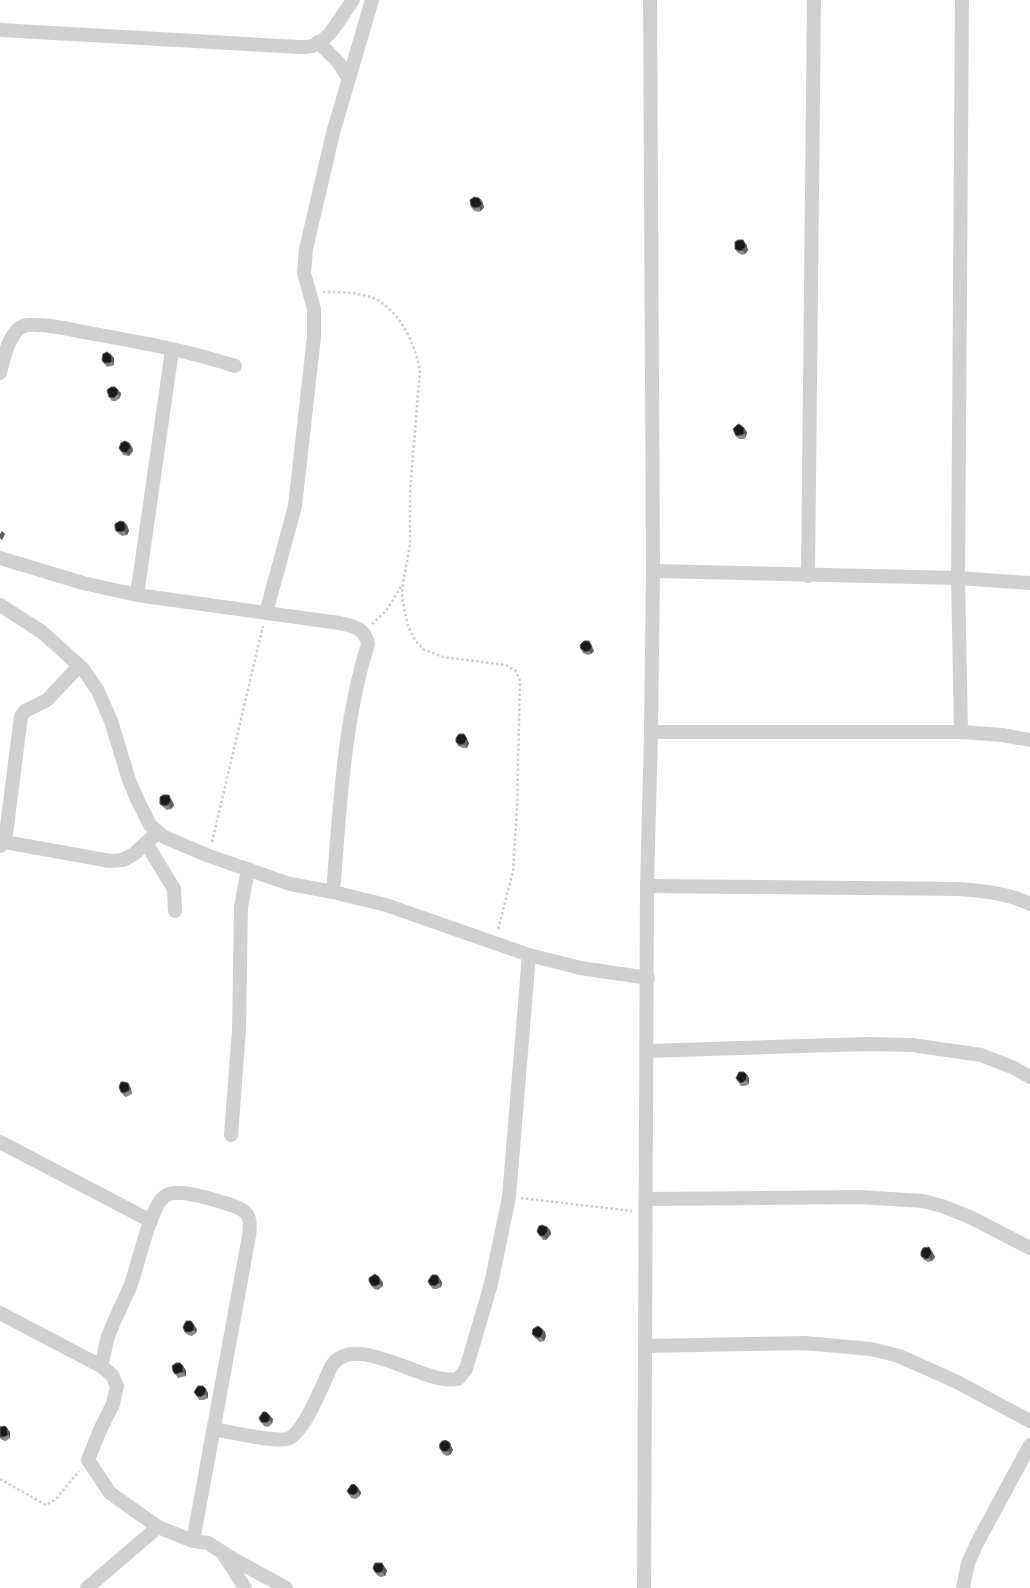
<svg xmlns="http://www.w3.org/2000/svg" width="1030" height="1588" font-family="Roboto,sans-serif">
	<rect width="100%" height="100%" fill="#fff"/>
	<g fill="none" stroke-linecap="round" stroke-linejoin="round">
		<g stroke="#cdcdcd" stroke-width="2.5" stroke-dasharray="2.5 2.5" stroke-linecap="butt">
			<path d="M323,292C339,292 358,292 373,298C400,310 415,344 420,370L410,491V545L403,583L402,597L408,626L415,640L423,649L443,657L506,665L516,671L520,681L517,807L513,871L498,930"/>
			<polyline points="372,624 386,611 402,585"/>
			<polyline points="212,842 263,626"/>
			<polyline points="521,1198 632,1211"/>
			<polyline points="0,1479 46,1505 56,1499 79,1471"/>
		</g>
		<g stroke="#d0d0d0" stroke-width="14">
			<path d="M0,30L300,47C304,47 308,47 312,46C331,40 342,14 353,0"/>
			<polyline points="318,42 338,62 348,77"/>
			<path d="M0,373C3,360 9,332 23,326C35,322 69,329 83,332C134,341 186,350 235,366"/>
			<path d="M0,558L83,583L137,595L339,623C354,626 365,628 368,644C343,724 340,809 333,892"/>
			<polyline points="653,571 958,578 1030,583"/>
			<polyline points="808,576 814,0"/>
			<polyline points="137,595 172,350"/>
			<polyline points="0,605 42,632 83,669 98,691 111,721 129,780 137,799 150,825 164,837 209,856 290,884 333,892 386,905 529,955 581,968 648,978"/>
			<polyline points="266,613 295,506 314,337 314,309 304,273 306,249 333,133 372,0"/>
			<polyline points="651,732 961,732 1002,735 1030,740"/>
			<polyline points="961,732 958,578 962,0"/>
			<polyline points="5,842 21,716 25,711 47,700 79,666"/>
			<polyline points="146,843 174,889 175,911"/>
			<polyline points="0,846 5,842 110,861 123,860 134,854 158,832"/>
			<path d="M647,886L959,889C984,891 1007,893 1030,904"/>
			<polyline points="647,1051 867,1044 912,1045 981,1055 1012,1067 1030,1077"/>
			<polyline points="231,1135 239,1030 241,907 248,869"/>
			<polyline points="0,1142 151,1221"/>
			<polyline points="646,1199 859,1197 923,1201 942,1206 970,1217 1030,1248"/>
			<polyline points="0,1313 101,1366 112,1375 117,1386 113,1404 100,1430 88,1460 110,1493 158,1527 193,1541 208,1543 233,1559 286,1588"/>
			<polyline points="646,1346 804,1343 871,1349 899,1356 955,1381 1030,1421"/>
			<path d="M101,1366C104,1357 105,1346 108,1337C114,1319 124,1302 131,1284C138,1265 150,1207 165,1196C177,1187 214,1200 228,1204C248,1210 252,1215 249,1236L193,1541"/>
			<path d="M214,1429C230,1432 273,1442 287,1439C304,1435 324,1381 332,1365C358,1331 424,1386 458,1379L466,1369L491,1284L509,1197L529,955"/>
			<polyline points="224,1555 245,1588"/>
			<polyline points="87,1588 158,1527"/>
			<polyline points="644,1588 647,886 651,732 653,571 650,0"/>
			<polyline points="963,1588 968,1563 977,1543 1030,1445"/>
		</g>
	</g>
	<g fill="#8c8c8c">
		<polygon points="479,198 482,201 484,207 481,211 478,212 473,210 471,206"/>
		<polygon points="746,244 748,250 745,254 742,255 737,252 735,249"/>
		<polygon points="111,355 114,358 114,365 112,366 107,367 102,360"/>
		<polygon points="121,393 120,398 116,401 112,401 109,397"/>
		<polygon points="747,432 746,437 744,439 739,439 736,436"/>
		<polygon points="132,447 133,451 129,456 123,455 121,451"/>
		<polygon points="124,522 127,525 129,531 127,535 122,536 119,534 116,531"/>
		<polygon points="589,641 594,651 591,654 588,655 583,653 581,649"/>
		<polygon points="464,734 469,743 467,748 463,748 458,746 456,742"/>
		<polygon points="171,799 174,805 171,809 167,810 163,807 160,804"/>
		<polygon points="736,1078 749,1078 749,1084 745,1086 741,1086"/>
		<polygon points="128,1083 130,1086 132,1094 126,1097 124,1096 121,1092"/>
		<polygon points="547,1227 550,1230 551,1234 546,1240 543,1240 537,1231"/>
		<polygon points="932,1251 935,1257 932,1261 928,1262 924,1260 921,1256"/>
		<polygon points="437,1275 442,1282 441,1287 437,1289 433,1289 430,1285"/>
		<polygon points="369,1281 382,1281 383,1284 382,1287 378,1290 374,1289"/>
		<polygon points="197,1329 196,1333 192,1336 188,1335 185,1332"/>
		<polygon points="542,1329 545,1332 546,1336 544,1341 540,1342 534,1337 532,1334"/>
		<polygon points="186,1370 186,1376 178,1378 173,1371"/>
		<polygon points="203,1386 208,1393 208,1398 204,1400 199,1400 197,1396"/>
		<polygon points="270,1416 273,1419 272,1424 268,1427 264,1426 261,1422"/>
		<polygon points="0,1427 7,1428 10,1432 10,1438 6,1441 2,1440 0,1438"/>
		<polygon points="449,1442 453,1450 450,1455 447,1456 443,1454 441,1450"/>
		<polygon points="361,1492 360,1496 356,1499 351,1498 349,1494"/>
		<polygon points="382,1563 387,1571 385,1576 380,1577 377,1575 375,1572"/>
	</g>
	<g fill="#5f5f5f">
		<polygon points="479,198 482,201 484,207 481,211 479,207"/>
		<polygon points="743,240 746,244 748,250 745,254 743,250"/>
		<polygon points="111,355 114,358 114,365 112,361"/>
		<polygon points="118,390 121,393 120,398 118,394"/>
		<polygon points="744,428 747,432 746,437 744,434"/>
		<polygon points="129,443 132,447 133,451 129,456 126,453"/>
		<polygon points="124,522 127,525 129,531 127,535 124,531"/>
		<polygon points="2,531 5,534 2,540 0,538 0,534"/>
		<polygon points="589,641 594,651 591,654 589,651"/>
		<polygon points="464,734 469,743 467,748 464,744"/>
		<polygon points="169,795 174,805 171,809 168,805"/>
		<polygon points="747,1075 749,1078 749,1084 746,1080"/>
		<polygon points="128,1083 130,1086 132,1094 130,1090"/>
		<polygon points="547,1227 550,1230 551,1234 546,1240 544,1236"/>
		<polygon points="929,1247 935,1257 932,1261 929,1258"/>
		<polygon points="379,1277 382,1281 383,1284 382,1287 380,1284"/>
		<polygon points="439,1278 442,1282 441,1287 439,1283"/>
		<polygon points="194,1325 197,1329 196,1333 194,1330"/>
		<polygon points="542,1329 545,1332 546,1336 544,1341 541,1337"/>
		<polygon points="183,1366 186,1370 186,1376 183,1372"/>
		<polygon points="206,1389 208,1393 208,1398 205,1394"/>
		<polygon points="270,1416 273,1419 272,1424 270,1420"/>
		<polygon points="7,1428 10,1432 10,1438 8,1435"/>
		<polygon points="449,1442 453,1450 450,1455 448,1451"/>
		<polygon points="358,1488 361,1492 360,1496 358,1492"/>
		<polygon points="382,1563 387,1571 385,1576 382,1572"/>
	</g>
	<g fill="#1a1a1a" stroke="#5f5f5f">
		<polygon points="474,197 479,198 482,204 479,207 475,208 471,206 470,200"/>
		<polygon points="738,240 743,240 746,246 743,250 739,251 735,249 735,242"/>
		<polygon points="107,352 111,355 112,361 110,363 104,363 102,360 103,354"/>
		<polygon points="111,387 115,387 118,390 118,394 114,398 109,397 107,390"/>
		<polygon points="739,424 744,428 744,434 742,435 736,436 733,429 737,425"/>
		<polygon points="125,441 129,443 131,447 126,453 121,451 119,448 121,443"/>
		<polygon points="120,521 124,522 126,528 124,531 120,532 116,531 115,527 115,524"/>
		<polygon points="584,641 589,641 592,647 589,651 585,652 581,649 580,645"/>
		<polygon points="459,734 464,734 467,739 464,744 460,745 456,742 456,738"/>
		<polygon points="163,795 169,795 171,801 168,805 164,806 160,804 160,797"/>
		<polygon points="739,1072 744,1072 747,1075 746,1080 742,1083 739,1082 736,1078"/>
		<polygon points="121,1082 124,1082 128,1083 130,1090 124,1093 121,1092 119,1087"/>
		<polygon points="542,1225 547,1227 548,1231 544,1236 540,1236 537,1231 539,1226"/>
		<polygon points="929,1247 932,1253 929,1258 926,1259 921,1256 921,1252 923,1248"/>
		<polygon points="375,1274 379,1277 380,1281 380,1284 376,1286 372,1286 369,1281 369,1278"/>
		<polygon points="432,1275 437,1275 439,1278 439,1283 435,1286 430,1285 428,1281"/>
		<polygon points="186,1321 191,1321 194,1325 194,1330 190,1332 185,1332 183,1327"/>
		<polygon points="538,1326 542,1329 543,1332 541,1337 538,1338 532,1334 533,1329"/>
		<polygon points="176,1363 180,1363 183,1366 183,1372 175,1374 173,1371 172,1366"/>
		<polygon points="198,1386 203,1386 206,1389 205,1394 201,1397 197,1396 194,1392"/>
		<polygon points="263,1412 266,1412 270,1416 270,1420 266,1423 261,1422 259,1418"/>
		<polygon points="5,1426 7,1428 8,1435 4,1437 0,1437 0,1427"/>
		<circle cx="445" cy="1446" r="5.5"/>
		<polygon points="354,1484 358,1488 358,1492 354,1495 349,1494 347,1491 351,1485"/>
		<polygon points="375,1563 382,1563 384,1568 382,1572 378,1573 375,1572 373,1568"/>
	</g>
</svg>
